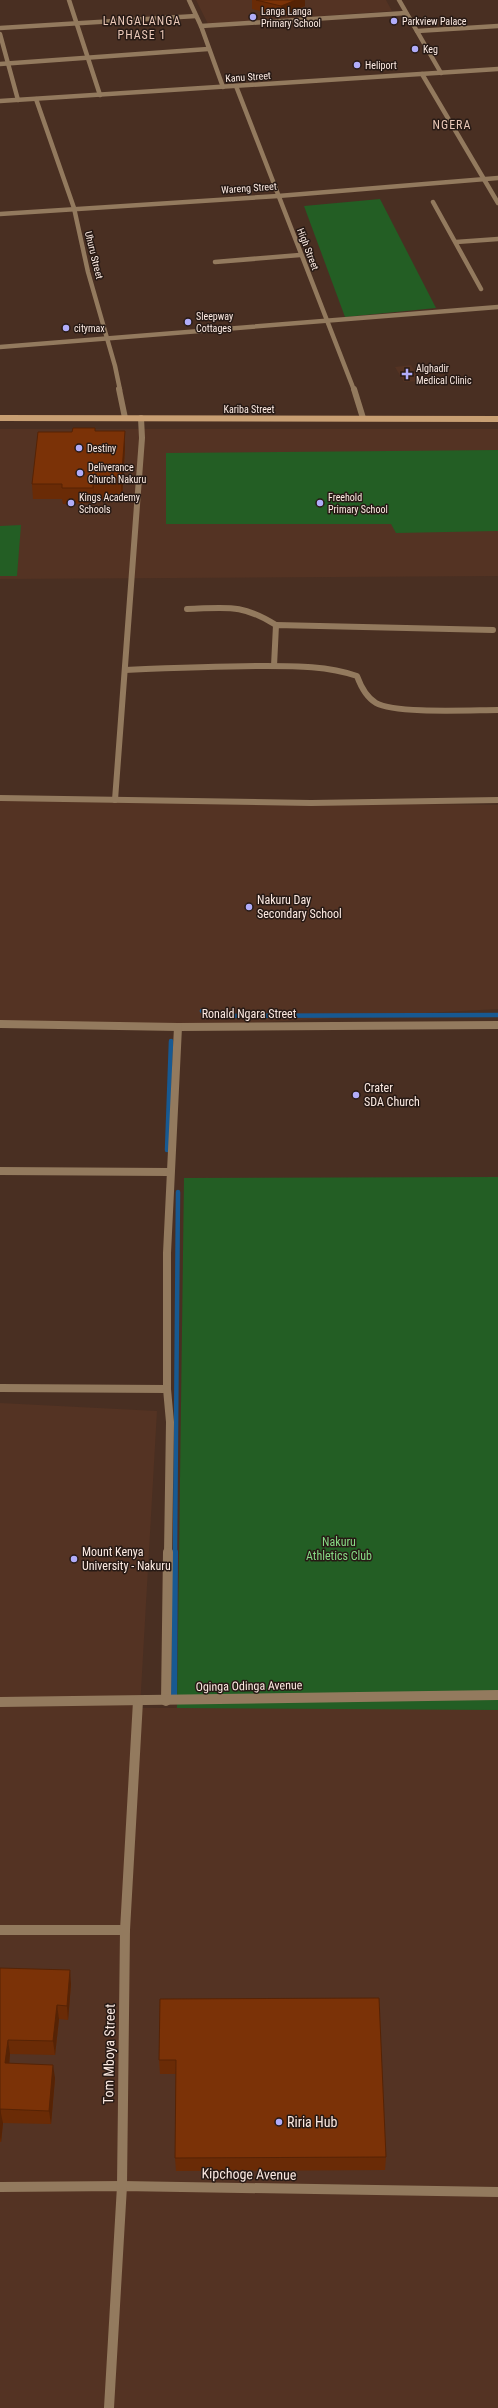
<svg xmlns="http://www.w3.org/2000/svg" width="498" height="2408" font-family="'Roboto Condensed',sans-serif">
	<rect width="100%" height="100%" fill="#492f22"/>
	<g fill="#543323">
		<polygon points="196,0 386,0 392,11 208,24"/>
		<polygon points="411,365 420,381 404,382 395,367"/>
		<polygon points="0,429 498,429 498,576 0,579"/>
		<polygon points="0,799 498,805 498,1009 176,1027 0,1026"/>
		<polygon points="0,1403 157,1411 140,1708 498,1707 498,2408 0,2408"/>
	</g>
	<g fill="#235e24">
		<polygon points="380,199 436,308 345,317 304,206"/>
		<polygon points="498,450 498,531 396,533 391,524 166,524 166,453"/>
		<polygon points="21,525 17,576 0,576 0,526"/>
		<polygon points="498,1177 498,1710 177,1708 184,1178"/>
	</g>
	<g fill="none" stroke-linecap="round" stroke-linejoin="round">
		<g stroke="#175992" stroke-width="4.5">
			<polyline points="202,1011 208,1016 498,1015"/>
			<polyline points="167,1150 171,1041"/>
			<polyline points="175,1553 178,1192"/>
		</g>
		<polyline stroke="#175992" stroke-width="6" points="174,1699 175,1552"/>
		<g stroke="#937a5e" stroke-width="4.5">
			<polyline points="69,0 100,95"/>
			<polyline points="189,0 201,26 223,87"/>
			<polyline points="399,0 441,73"/>
			<polyline points="201,26 406,13"/>
			<polyline points="0,28 196,16"/>
			<polyline points="417,31 498,26"/>
			<polyline points="0,34 18,100"/>
			<polyline points="0,64 208,49"/>
			<polyline points="422,74 498,203"/>
			<polyline points="236,86 354,390"/>
			<polyline points="36,99 74,208 88,272 115,366 120,390"/>
			<polyline points="0,101 498,69"/>
			<polyline points="433,202 481,289"/>
			<polyline points="0,214 278,196 498,178"/>
			<polyline points="456,242 498,239"/>
			<polyline points="215,262 300,255"/>
			<polyline points="0,347 498,307"/>
		</g>
		<g stroke="#937a5e" stroke-width="6">
			<polyline points="119,389 125,418"/>
			<polyline points="354,389 363,418"/>
			<path d="M187,609C226,608 241,603 276,625"/>
			<polyline points="274,666 276,625 493,630"/>
			<path d="M125,670C172,668 219,666 266,666C296,666 328,666 357,676C361,687 366,697 376,703C395,714 472,710 498,710"/>
			<polyline points="0,798 311,803 498,800"/>
			<polyline points="115,800 142,438 141,418"/>
		</g>
		<g stroke="#937a5e" stroke-width="8">
			<polyline points="0,1024 178,1027 498,1025"/>
			<polyline points="0,1171 169,1172"/>
			<polyline points="0,1388 167,1389 167,1253 178,1027"/>
			<polyline points="167,1389 170,1422 168,1553"/>
		</g>
		<g stroke="#937a5e" stroke-width="10">
			<polyline points="166,1701 168,1552"/>
			<polyline points="0,1702 498,1695"/>
			<polyline points="0,1930 125,1930"/>
			<polyline points="0,2187 122,2186 498,2192"/>
			<polyline points="109,2408 122,2186 125,1930 138,1701"/>
		</g>
		<polyline stroke="#c89f73" stroke-width="6" points="0,418 498,419"/>
	</g>
	<g fill="#6a2b06">
		<polygon points="252,0 305,0 305,6 281,16 252,9"/>
		<polygon points="95,428 95,431 125,431 125,446 122,499 94,499 94,503 63,504 62,499 33,499 32,484 72,432"/>
		<polygon points="0,1968 71,1984 68,2020 59,2019 55,2055 10,2054 9,2063 55,2078 51,2124 3,2123 1,2142 0,2142"/>
		<polygon points="160,1999 386,2157 385,2170 176,2171 175,2158 176,2074 160,2074 159,2060"/>
	</g>
	<g fill="#562305">
		<polygon points="296,0 305,0 305,6 281,16 281,6"/>
		<polygon points="125,431 125,446 122,499 121,484"/>
		<polygon points="93,484 94,499 94,503 93,488"/>
		<polygon points="70,1970 71,1984 68,2020 67,2006"/>
		<polygon points="57,2005 59,2019 55,2055 53,2041"/>
		<polygon points="8,2040 10,2054 8,2077 5,2063"/>
		<polygon points="53,2065 55,2078 51,2124 49,2111"/>
		<polygon points="0,2109 3,2123 1,2142 0,2136"/>
	</g>
	<g fill="#7b3207" stroke="#562305">
		<polygon points="256,0 296,0 281,6"/>
		<polygon points="73,428 95,428 95,431 125,431 121,484 93,484 93,488 62,488 62,484 32,484 38,432 72,432"/>
		<polygon points="0,1968 70,1970 67,2006 57,2005 53,2041 8,2040 5,2063 53,2065 49,2111 0,2109 0,2114"/>
		<polygon points="379,1998 386,2157 175,2158 176,2060 159,2060 160,1999"/>
	</g>
	<g fill="#b1adfa" stroke="#271a15" stroke-width="1.5">
		<circle cx="253" cy="17" r="4"/>
		<circle cx="394" cy="21" r="4"/>
		<circle cx="415" cy="49" r="4"/>
		<circle cx="357" cy="65" r="4"/>
		<circle cx="188" cy="322" r="4"/>
		<circle cx="66" cy="328" r="4"/>
		<path d="M405 368h4v4h4v4h-4v4h-4v-4h-4v-4h4z"/>
		<circle cx="79" cy="448" r="4"/>
		<circle cx="80" cy="473" r="4"/>
		<circle cx="71" cy="503" r="4"/>
		<circle cx="320" cy="503" r="4"/>
		<circle cx="249" cy="907" r="4"/>
		<circle cx="356" cy="1095" r="4"/>
		<circle cx="74" cy="1559" r="4"/>
		<circle cx="279" cy="2122" r="4"/>
	</g>
	<g text-anchor="middle" dominant-baseline="central" stroke-width="3" stroke-linejoin="round" paint-order="stroke">
		<g font-size="10" fill="#fceae2" stroke="#271a15" text-anchor="start">
			<text x="261" y="11">Langa Langa<tspan x="261" dy="12">Primary School</tspan></text>
			<text x="402" y="21">Parkview Palace</text>
			<text x="423" y="49">Keg</text>
			<text x="365" y="65">Heliport</text>
			<text x="196" y="316">Sleepway<tspan x="196" dy="12">Cottages</tspan></text>
			<text x="74" y="328">citymax</text>
			<text x="416" y="368">Alghadir<tspan x="416" dy="12">Medical Clinic</tspan></text>
			<text x="87" y="448">Destiny</text>
			<text x="88" y="467">Deliverance<tspan x="88" dy="12">Church Nakuru</tspan></text>
			<text x="79" y="497">Kings Academy<tspan x="79" dy="12">Schools</tspan></text>
			<text x="328" y="497">Freehold<tspan x="328" dy="12">Primary School</tspan></text>
		</g>
		<g font-size="10" fill="#fceae2" stroke="#271a15">
			<text transform="translate(248 77) rotate(-4)">Kanu Street</text>
			<text transform="translate(249 188) rotate(-4)">Wareng Street</text>
			<text transform="translate(308 249) rotate(69)">High Street</text>
			<text transform="translate(94 255) rotate(76)">Uhuru Street</text>
			<text x="249" y="409">Kariba Street</text>
		</g>
		<g font-size="12" letter-spacing="1" fill="#ebc9b9" stroke="#271a15">
			<text x="142" y="21">LANGALANGA<tspan x="142" dy="14">PHASE 1</tspan></text>
			<text x="452" y="125">NGERA</text>
		</g>
		<g font-size="12" fill="#fceae2" stroke="#271a15" text-anchor="start">
			<text x="257" y="900">Nakuru Day<tspan x="257" dy="14">Secondary School</tspan></text>
			<text x="364" y="1088">Crater<tspan x="364" dy="14">SDA Church</tspan></text>
			<text x="82" y="1552">Mount Kenya<tspan x="82" dy="14">University - Nakuru</tspan></text>
		</g>
		<g font-size="12" fill="#fceae2" stroke="#271a15">
			<text x="249" y="1014">Ronald Ngara Street</text>
			<text transform="translate(249 1686) rotate(-1)">Oginga Odinga Avenue</text>
		</g>
		<g font-size="12" fill="#86da85" stroke="#271a15">
			<text x="339" y="1542">Nakuru<tspan x="339" dy="14">Athletics Club</tspan></text>
		</g>
		<g font-size="14" fill="#fceae2" stroke="#271a15">
			<text transform="translate(109 2054) rotate(-89)">Tom Mboya Street</text>
			<text transform="translate(249 2174) rotate(1)">Kipchoge Avenue</text>
		</g>
		<g font-size="14" fill="#fceae2" stroke="#271a15" text-anchor="start">
			<text x="287" y="2122">Riria Hub</text>
		</g>
	</g>
</svg>
